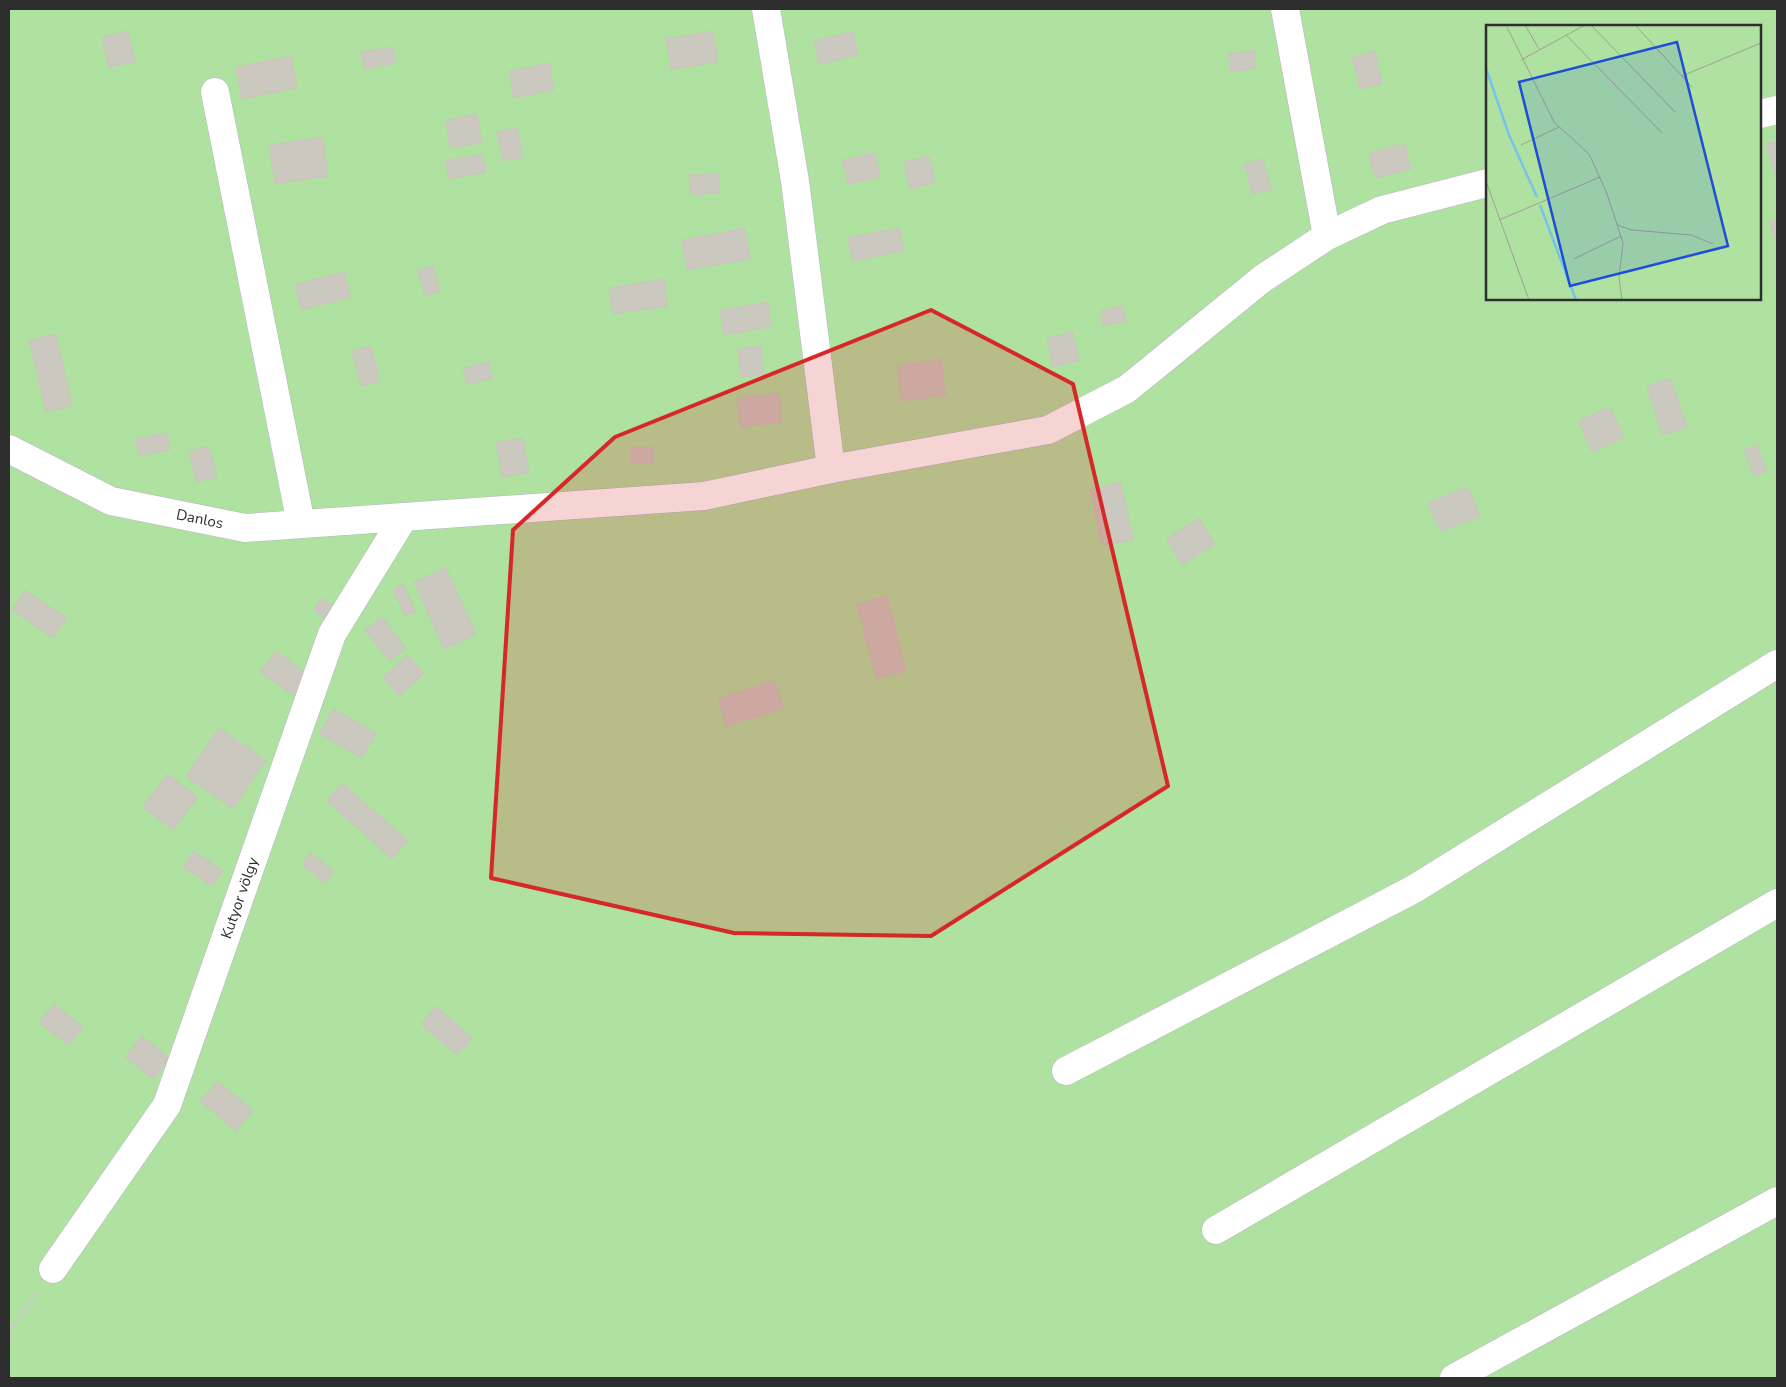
<svg xmlns="http://www.w3.org/2000/svg" width="1786" height="1387" font-family="'Nunito Sans',sans-serif">
	<rect width="100%" height="100%" fill="#eeeae1"/>
	<path fill="#afe2a0" fill-rule="evenodd" d="M9,9H1777V1378H9ZM1487,26H1760V299H1487Z"/>
	<g fill="#cac8bf" stroke="#cac6ba">
		<polygon points="128,31 135,62 109,67 102,37"/>
		<polygon points="713,31 718,62 671,69 666,39"/>
		<polygon points="853,32 858,55 819,64 814,41"/>
		<polygon points="393,47 396,63 364,69 361,52"/>
		<polygon points="1254,50 1256,68 1231,72 1228,54"/>
		<polygon points="1375,51 1382,84 1360,89 1352,57"/>
		<polygon points="291,56 297,88 242,99 236,67"/>
		<polygon points="550,63 554,90 514,98 509,71"/>
		<polygon points="477,114 482,143 450,148 446,120"/>
		<polygon points="517,128 523,157 503,161 497,132"/>
		<polygon points="323,137 328,176 275,184 269,145"/>
		<polygon points="1777,141 1777,182 1767,144"/>
		<polygon points="1405,144 1411,169 1375,178 1369,153"/>
		<polygon points="875,153 881,177 848,184 842,160"/>
		<polygon points="482,154 486,172 449,179 445,161"/>
		<polygon points="929,156 935,183 910,189 904,162"/>
		<polygon points="1263,159 1271,190 1252,194 1244,164"/>
		<polygon points="718,173 719,193 691,195 689,175"/>
		<polygon points="1777,220 1777,240 1774,241 1770,221"/>
		<polygon points="745,228 750,259 687,270 682,240"/>
		<polygon points="900,228 904,251 852,261 848,237"/>
		<polygon points="433,266 440,292 425,296 418,270"/>
		<polygon points="344,272 351,297 301,310 295,285"/>
		<polygon points="664,279 668,306 613,314 609,288"/>
		<polygon points="768,302 771,327 724,335 720,310"/>
		<polygon points="1123,306 1126,322 1103,325 1101,310"/>
		<polygon points="1073,332 1079,361 1053,367 1047,338"/>
		<polygon points="56,334 72,406 46,412 29,340"/>
		<polygon points="371,346 380,381 361,386 352,351"/>
		<polygon points="761,346 764,375 741,377 738,349"/>
		<polygon points="941,359 946,395 902,401 897,366"/>
		<polygon points="489,362 493,378 467,384 463,368"/>
		<polygon points="1671,379 1687,427 1662,435 1647,386"/>
		<polygon points="779,393 782,422 740,427 737,398"/>
		<polygon points="1610,407 1624,438 1592,452 1578,421"/>
		<polygon points="167,433 170,450 139,456 135,439"/>
		<polygon points="523,438 529,473 502,477 496,442"/>
		<polygon points="1757,445 1767,471 1754,476 1744,450"/>
		<polygon points="209,446 217,477 196,482 189,451"/>
		<polygon points="653,447 653,463 631,464 630,448"/>
		<polygon points="1121,482 1133,540 1102,546 1090,489"/>
		<polygon points="1468,487 1480,516 1440,532 1428,503"/>
		<polygon points="1199,518 1215,544 1182,565 1166,539"/>
		<polygon points="446,568 476,634 444,649 414,582"/>
		<polygon points="403,584 416,612 405,616 393,589"/>
		<polygon points="25,590 67,618 53,638 12,610"/>
		<polygon points="887,596 906,671 876,678 857,604"/>
		<polygon points="322,598 343,613 334,625 313,610"/>
		<polygon points="382,617 406,648 389,661 365,630"/>
		<polygon points="276,651 309,675 294,696 260,672"/>
		<polygon points="407,655 424,673 400,696 383,678"/>
		<polygon points="775,681 783,709 726,726 718,698"/>
		<polygon points="333,709 376,733 362,758 319,734"/>
		<polygon points="219,728 266,760 233,809 186,776"/>
		<polygon points="167,774 198,797 173,830 143,807"/>
		<polygon points="342,783 408,841 392,859 327,801"/>
		<polygon points="194,851 223,871 212,886 183,867"/>
		<polygon points="310,853 334,871 325,883 302,865"/>
		<polygon points="53,1004 83,1026 69,1045 39,1023"/>
		<polygon points="436,1006 472,1038 457,1055 421,1024"/>
		<polygon points="142,1036 170,1059 153,1079 125,1057"/>
		<polygon points="218,1081 253,1111 236,1131 200,1101"/>
	</g>
	<g fill="none" stroke-linecap="round" stroke-linejoin="round">
		<g stroke="#b4b5c0" stroke-width="29">
			<g id="minor">
				<polyline points="766,9 795,181 831,469"/>
				<polyline points="1285,9 1327,236"/>
				<polyline points="215,92 301,524"/>
				<polyline points="1760,114 1777,110"/>
				<path id="s1" d="M9,449L111,501L245,528L704,496L831,469L1048,430L1127,389L1262,279L1327,236L1382,210L1487,183"/>
				<polyline points="1066,1071 1414,889 1777,664"/>
				<polyline points="1216,1230 1777,903"/>
				<path id="s2" d="M53,1269L167,1105L332,634L404,517"/>
				<polyline points="1454,1378 1777,1201"/>
			</g>
		</g>
		<g stroke="#c9c9c9" stroke-width="3" stroke-dasharray="4 2.5" stroke-linecap="butt">
			<polyline points="9,1333 37,1292"/>
			<polyline points="9,1375 10,1378"/>
		</g>
		<use href="#minor" stroke="#fff" stroke-width="28"/>
	</g>
	<path fill="#d62828" fill-opacity="0.2" stroke="#d62828" stroke-width="4" stroke-linejoin="round" d="M931,310L1073,384L1168,786L931,936L734,933L491,878L513,530L615,437Z"/>
	<g text-anchor="middle" dominant-baseline="central" stroke-width="4" stroke-linejoin="round" paint-order="stroke">
		<g font-size="15" fill="#2e2e2e" stroke="#fff">
			<text stroke="none"><textPath href="#s1" startOffset="205">Danlos</textPath></text>
			<text stroke="none"><textPath href="#s2" startOffset="419">Kutyor völgy</textPath></text>
		</g>
	</g>
	<g transform="translate(1486 25)">
		<rect width="275" height="275" fill="#eeeae1"/>
		<path d="M0,0H275V275H0Z" fill="#afe2a0"/>
		<path fill="none" stroke="#79c0eb" stroke-width="2.5" d="M0,43L23,110L51,172M54,180L90,275"/>
		<path fill="none" stroke="#a19f99" stroke-width="1" d="M20,0L68,97L103,129L120,166L137,218L133,253L136,275M39,0L53,24M105,0L189,87M149,0L206,62M81,11L176,108M35,35L99,0M196,51L275,18M35,120L73,102M0,156L43,275M13,195L114,152M131,200L146,205L205,210L227,219M88,234L135,211"/>
		<path fill="#1d4ed8" fill-opacity="0.15" stroke="#1d4ed8" stroke-width="2.5" d="M191,17L242,221L84,261L33,57Z"/>
		<rect width="275" height="275" fill="none" stroke="#2e2e2e" stroke-width="2.5"/>
	</g>
	<rect width="1786" height="1387" fill="none" stroke="#2e2e2e" stroke-width="20"/>
</svg>
